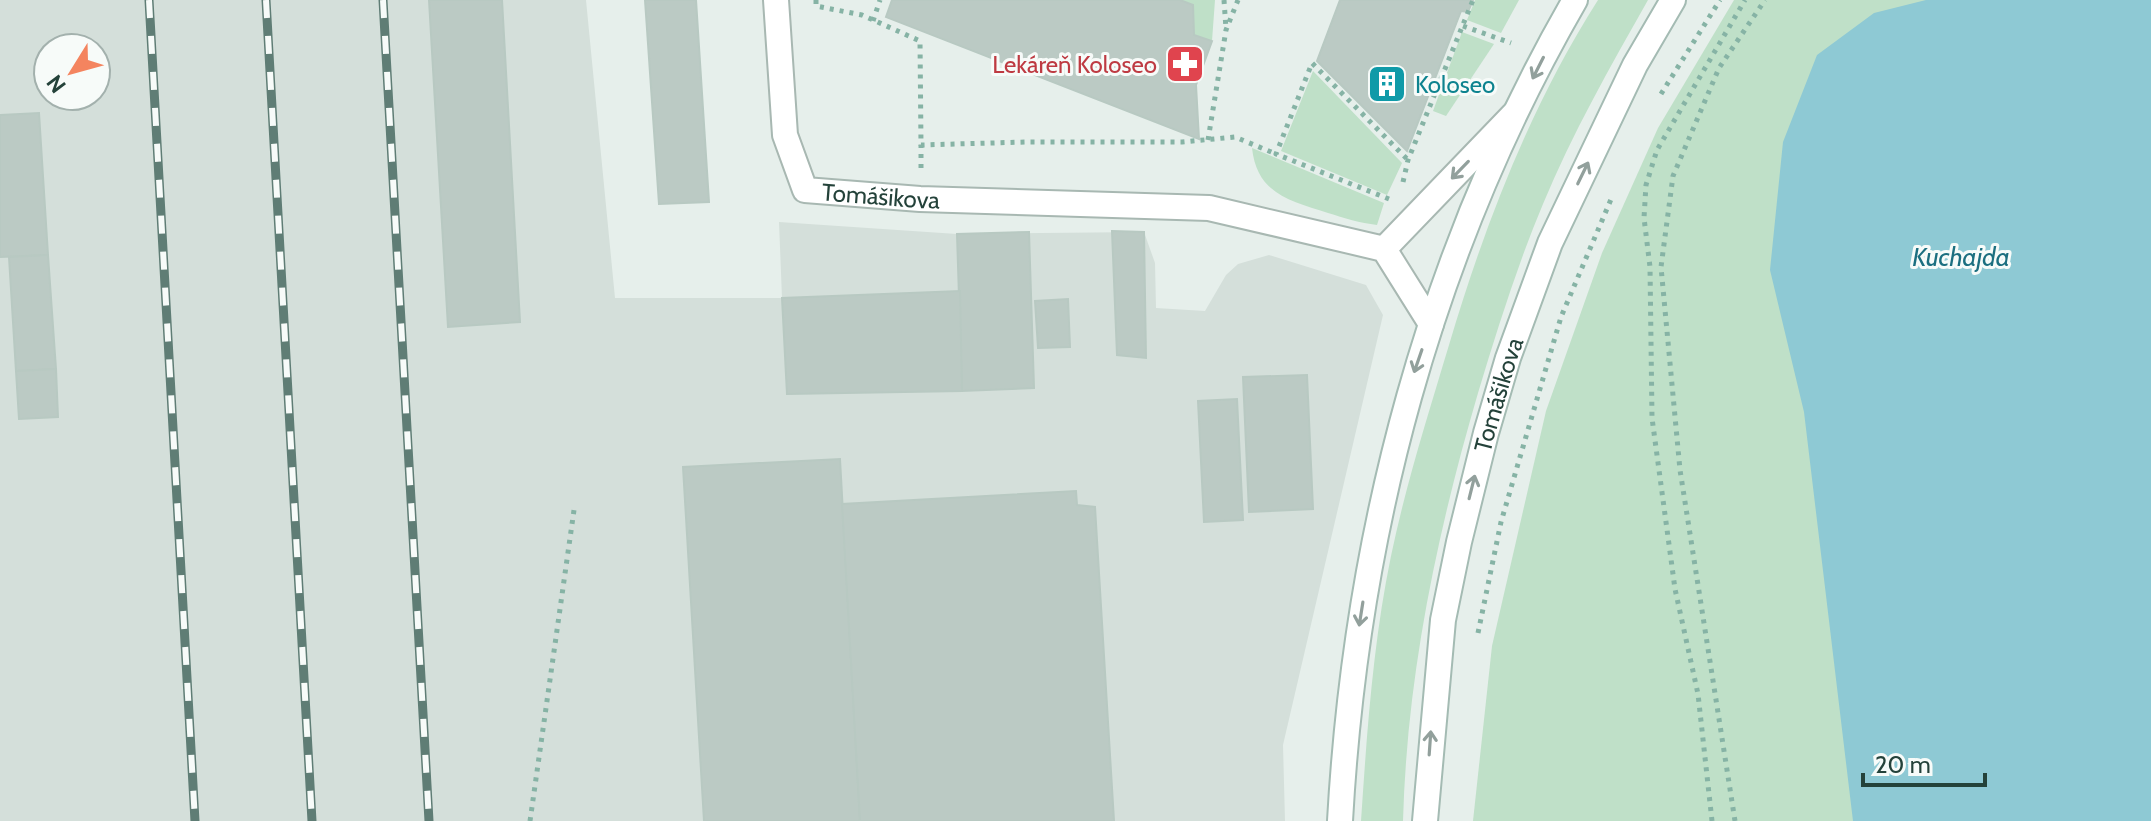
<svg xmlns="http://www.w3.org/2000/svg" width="2151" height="821" font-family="Cabin,sans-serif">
	<rect width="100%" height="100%" fill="#e6efeb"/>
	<path fill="#d4dfda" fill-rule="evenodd" d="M0,0H586L615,298H782L779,222L957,234L1144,232L1155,263L1156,308L1205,311L1226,275L1238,264L1269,255L1366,285L1383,315L1283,745L1285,821H0ZM48,48H96V96H48Z"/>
	<g fill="#bfe0c8">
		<polygon points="1180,0 1215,0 1212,41 1194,35 1193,5"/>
		<polygon points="1475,0 1519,0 1501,33 1467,20"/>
		<path d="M1598,0H1648C1610,67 1572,134 1543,204C1517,266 1497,330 1478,393C1437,533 1407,675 1403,821H1361C1367,732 1373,643 1391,556C1406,484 1428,415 1449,345C1485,224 1530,107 1598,0Z"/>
		<polygon points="1734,0 2151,0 2151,821 1473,821 1492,646 1546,411 1602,253 1658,128"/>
		<polygon points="1462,32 1494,44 1446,116 1433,111"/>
		<polygon points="1313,71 1402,163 1387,195 1281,151"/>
		<path d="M1252,148L1384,203L1377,225C1360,223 1344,218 1328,213C1290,201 1257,194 1252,148Z"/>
	</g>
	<polygon fill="#8ec9d4" points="1926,0 2151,0 2151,821 1853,821 1804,412 1770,270 1783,142 1817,55 1874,13"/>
	<g fill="#bbcac4" stroke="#b8c9c2" stroke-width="2">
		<polygon points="429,0 502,0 520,322 448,327"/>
		<polygon points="645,0 696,0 709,202 659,204"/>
		<polygon points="892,0 1180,0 1193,5 1194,35 1212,41 1196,85 1199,139 886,17"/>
		<polygon points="1340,0 1473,0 1468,12 1461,11 1407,151 1317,61"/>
		<polygon points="39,113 48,255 0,257 0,115"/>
		<polygon points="1112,231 1144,232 1146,358 1117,355"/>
		<polygon points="1029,232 1034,388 962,391 957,234"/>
		<polygon points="48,255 56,369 16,371 9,257"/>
		<polygon points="960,291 962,391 787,394 782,298"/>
		<polygon points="1068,299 1070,347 1038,348 1035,301"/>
		<polygon points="56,369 58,417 19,419 16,371"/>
		<polygon points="1307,375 1313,509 1249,512 1243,377"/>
		<polygon points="1237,399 1243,520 1204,522 1198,401"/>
		<polygon points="840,459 860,821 704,821 683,467"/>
		<polygon points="1076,491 1077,505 1095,507 1114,821 860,821 842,504"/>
	</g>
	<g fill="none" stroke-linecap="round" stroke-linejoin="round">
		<g stroke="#a8b8b2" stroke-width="28">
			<g id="minor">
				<path id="s1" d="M776,0L785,135L805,190L920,199L1209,208L1384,249L1431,324"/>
				<polyline points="1384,249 1513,115"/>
			</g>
		</g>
		<g stroke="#a4bbb3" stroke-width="28">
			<g id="secondary">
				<path d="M1340,821C1356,533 1430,251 1575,0"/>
				<path id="s2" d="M1425,821L1443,620L1459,542L1486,433L1508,358L1550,243L1635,65L1673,0"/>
			</g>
		</g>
		<g stroke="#86b3a5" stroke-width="5" stroke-dasharray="4 6" stroke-linecap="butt">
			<polyline points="816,0 816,6 862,15 920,41 921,145 1025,142 1182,142 1235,137 1276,154"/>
			<polyline points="1224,0 1226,29"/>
			<polyline points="873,21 880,0"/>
			<polyline points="1463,26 1511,43"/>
			<polyline points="1661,94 1720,0"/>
			<polyline points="1208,140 1226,30 1238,0"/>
			<polyline points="921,168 921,145"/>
			<polyline points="1403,182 1408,160 1473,0"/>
			<polyline points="1389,199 1276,154 1312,63 1408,160"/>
			<polyline points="1478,633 1501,522 1561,317 1612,197"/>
			<polyline points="530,821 574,510"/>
			<polyline points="1712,821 1698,694 1675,589 1652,418 1650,267 1644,218 1646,185 1657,150 1745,0"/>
			<polyline points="1735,821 1680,470 1661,267 1673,176 1719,68 1765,0"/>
		</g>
		<use href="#minor" stroke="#fff" stroke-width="24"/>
		<use href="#secondary" stroke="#fff" stroke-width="24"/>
		<g stroke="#5f7d75" stroke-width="9">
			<g id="rail">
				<polyline points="149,0 195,821"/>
				<polyline points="266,0 312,821"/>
				<polyline points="383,0 429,821"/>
			</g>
		</g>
		<use href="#rail" stroke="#f7fbf9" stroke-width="6" stroke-dasharray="18" stroke-linecap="butt"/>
	</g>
	<defs><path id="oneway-shaft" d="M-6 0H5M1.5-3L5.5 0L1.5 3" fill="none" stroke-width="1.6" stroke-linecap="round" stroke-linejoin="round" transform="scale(2)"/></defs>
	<g stroke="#92a09c">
		<use href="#oneway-shaft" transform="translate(1538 68) rotate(117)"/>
		<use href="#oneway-shaft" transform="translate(1460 170) rotate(134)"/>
		<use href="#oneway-shaft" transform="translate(1583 173) rotate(-64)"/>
		<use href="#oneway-shaft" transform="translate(1418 361) rotate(109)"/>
		<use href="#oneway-shaft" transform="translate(1472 487) rotate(-76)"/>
		<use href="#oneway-shaft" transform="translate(1361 614) rotate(99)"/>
		<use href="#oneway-shaft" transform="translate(1430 743) rotate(-86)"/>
	</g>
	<defs>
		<g id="pharmacy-square" transform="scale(2)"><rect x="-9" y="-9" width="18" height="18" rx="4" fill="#e0444e" stroke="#f7fbf9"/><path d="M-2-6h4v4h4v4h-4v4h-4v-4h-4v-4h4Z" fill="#fff"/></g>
		<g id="building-square" transform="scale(2)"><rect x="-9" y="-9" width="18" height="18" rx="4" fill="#0f9aa8" stroke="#f7fbf9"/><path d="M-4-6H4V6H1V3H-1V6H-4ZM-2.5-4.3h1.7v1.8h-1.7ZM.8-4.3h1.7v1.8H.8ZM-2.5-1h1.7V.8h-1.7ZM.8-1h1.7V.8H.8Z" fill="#fff"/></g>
	</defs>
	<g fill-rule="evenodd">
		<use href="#pharmacy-square" x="1185" y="64"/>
		<use href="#building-square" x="1387" y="84"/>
	</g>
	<g text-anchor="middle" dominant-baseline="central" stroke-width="6" stroke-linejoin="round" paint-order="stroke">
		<g font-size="24" fill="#be3a42" stroke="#f7fbf9" text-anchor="end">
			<text x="1157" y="64">Lekáreň Koloseo</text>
		</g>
		<g font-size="24" fill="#0d838f" stroke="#f7fbf9" text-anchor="start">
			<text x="1415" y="84">Koloseo</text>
		</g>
		<g font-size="24" fill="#24423a" stroke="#f7fbf9">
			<text stroke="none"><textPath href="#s1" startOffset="270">Tomášikova</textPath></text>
			<text stroke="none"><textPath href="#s2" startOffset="434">Tomášikova</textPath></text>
		</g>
		<g font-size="26" font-style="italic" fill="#1c6f80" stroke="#f7fbf9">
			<text x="1961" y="257">Kuchajda</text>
		</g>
	</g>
	<g transform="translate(72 72) rotate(233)"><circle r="38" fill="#f7fbf9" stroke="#a3b1ad" stroke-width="2"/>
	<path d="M0-6L14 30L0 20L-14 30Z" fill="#f4845f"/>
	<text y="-12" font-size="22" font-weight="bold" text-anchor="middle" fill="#24423a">N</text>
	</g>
	<path d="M1863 773v12h122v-12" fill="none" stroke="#24423a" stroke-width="4"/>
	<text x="1875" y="773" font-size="24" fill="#24423a" stroke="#f7fbf9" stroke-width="6" paint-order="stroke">20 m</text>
</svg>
